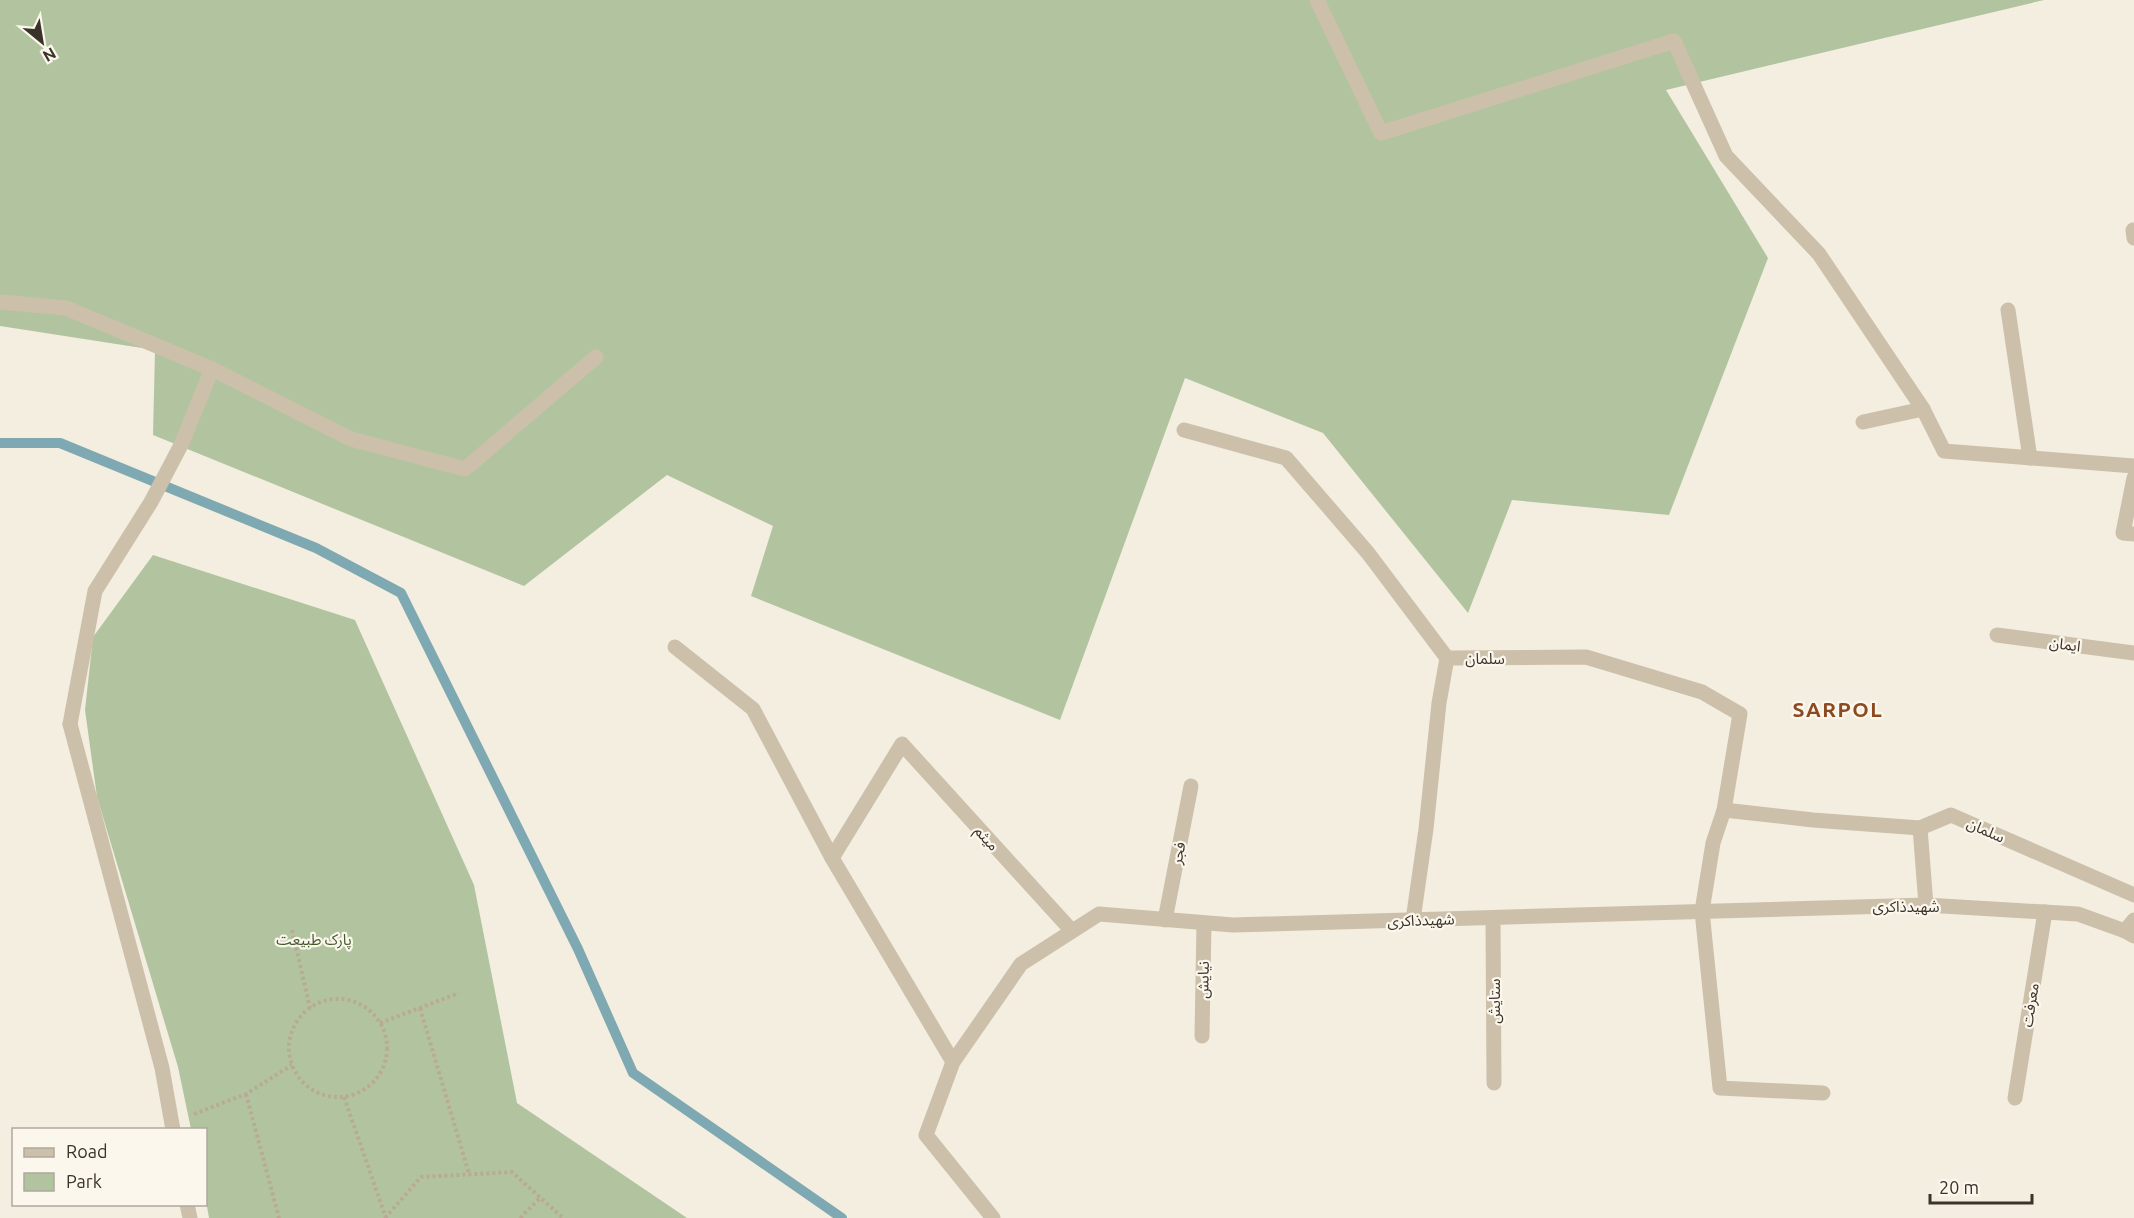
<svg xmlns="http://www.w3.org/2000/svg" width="2134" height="1218" font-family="Ubuntu,'Noto Sans Arabic',sans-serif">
	<rect width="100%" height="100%" fill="#f4eee0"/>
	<g fill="#b2c49f">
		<polygon points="0,0 2044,0 1666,90 1768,258 1669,515 1512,500 1468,613 1323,433 1185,378 1060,720 751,596 773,526 667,475 524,586 153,435 155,350 0,326"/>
		<polygon points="153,555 355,620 474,885 517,1103 687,1218 209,1218 206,1201 206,1130 191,1129 178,1067 97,797 85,710 93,637"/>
	</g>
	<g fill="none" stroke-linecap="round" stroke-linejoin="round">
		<polyline stroke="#7ea9b2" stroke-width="10" points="0,443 60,443 316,548 401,593 578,949 633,1073 842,1218"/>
		<g stroke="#b9aa95" stroke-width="4" stroke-dasharray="3 3" stroke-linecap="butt">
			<polyline points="292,930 310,1008"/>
			<circle cx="338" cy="1048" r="49"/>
			<polyline points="420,1008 469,1174"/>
			<polyline points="380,1023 459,993"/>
			<polyline points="246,1094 279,1218"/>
			<polyline points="344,1097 386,1218"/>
			<polyline points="194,1114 246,1094 292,1065"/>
			<polyline points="385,1218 421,1177 512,1172 563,1218"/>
			<polyline points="520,1218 541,1197"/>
		</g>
		<g stroke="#cdc0ab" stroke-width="15">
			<polyline points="1317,0 1381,133 1674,41 1726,156 1819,254 1923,409 1944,451 2134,466"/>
			<polyline points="2133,230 2134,238"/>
			<polyline points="0,302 66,308 212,369 181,445 151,502 95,591 70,724"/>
			<polyline points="2008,310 2030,458"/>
			<polyline points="212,369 351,439 465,469 596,357"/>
			<polyline points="1863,422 1923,409"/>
			<polyline points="1184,430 1286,458 1368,553 1447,658 1586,657 1702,692 1740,714 1724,810 1713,843 1702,911 1720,1088 1823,1093"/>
			<polyline points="2134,478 2123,533 2134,534"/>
			<polyline points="1997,635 2134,653"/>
			<polyline points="675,647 753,709 832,858 953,1062"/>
			<polyline points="1724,810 1813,820 1920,828 1951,815 2134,895"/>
			<polyline points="1920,828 1926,905"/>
			<polyline points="832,858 902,744 1072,931"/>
			<polyline points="1493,918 1494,1083"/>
			<polyline points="1165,920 1191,786"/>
			<polyline points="1413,920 1426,829 1439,703 1447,658"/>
			<polyline points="2125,931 2134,920"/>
			<polyline points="1202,1036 1204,923"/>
			<polyline points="2015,1098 2045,912"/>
		</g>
		<g stroke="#cdc0ab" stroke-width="15">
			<polyline points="70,724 162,1068 173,1130"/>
			<polyline points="187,1204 190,1218"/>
			<polyline points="993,1218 926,1135 953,1062 1021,964 1099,914 1233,925 1926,905 2078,914 2125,931 2134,936"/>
		</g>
	</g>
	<g text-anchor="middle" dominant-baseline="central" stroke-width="4.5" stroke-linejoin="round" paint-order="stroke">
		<g font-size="15" fill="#3b322a" stroke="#fbf7ed">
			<text transform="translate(2065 644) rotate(8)">ایمان</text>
			<text x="1485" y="658">سلمان</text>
			<text transform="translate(1986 830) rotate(24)">سلمان</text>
			<text transform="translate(987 838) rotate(48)">میثم</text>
			<text transform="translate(1178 853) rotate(-79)">فجر</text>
			<text x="1906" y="906">شهیدذاکری</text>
			<text transform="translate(1421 920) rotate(-2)">شهیدذاکری</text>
			<text transform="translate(1203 980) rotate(-89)">نیایش</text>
			<text transform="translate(1494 1001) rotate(-90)">ستایش</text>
			<text transform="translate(2030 1005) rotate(-81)">معرفت</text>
		</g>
		<g font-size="15" fill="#435a2d" stroke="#fbf7ed">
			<text x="314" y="939">پارک طبیعت</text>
		</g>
		<g font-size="21" font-weight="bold" letter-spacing="1.5" fill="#8d4a21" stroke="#fbf7ed">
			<text x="1838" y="709">SARPOL</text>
		</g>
	</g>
	<rect x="12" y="1128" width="195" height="78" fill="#fbf7ed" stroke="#aea89f" stroke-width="1.5"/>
	<rect x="24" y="1148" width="30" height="9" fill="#cdc0ab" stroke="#aea89f" stroke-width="1.5"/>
	<text x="66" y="1158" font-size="18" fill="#3b322a">Road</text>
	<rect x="24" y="1173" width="30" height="18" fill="#b2c49f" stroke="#aea89f" stroke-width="1.5"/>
	<text x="66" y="1188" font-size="18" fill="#3b322a">Park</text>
	<g transform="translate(42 42) rotate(150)" stroke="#fbf7ed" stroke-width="4.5" paint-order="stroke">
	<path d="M0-4.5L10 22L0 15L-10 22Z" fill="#3b322a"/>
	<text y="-9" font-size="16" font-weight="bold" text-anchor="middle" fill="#3b322a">N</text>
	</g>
	<path d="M1930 1194v9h102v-9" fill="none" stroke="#3b322a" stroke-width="3"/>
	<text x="1939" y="1194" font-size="18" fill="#3b322a" stroke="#fbf7ed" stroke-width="4.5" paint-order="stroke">20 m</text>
</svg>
